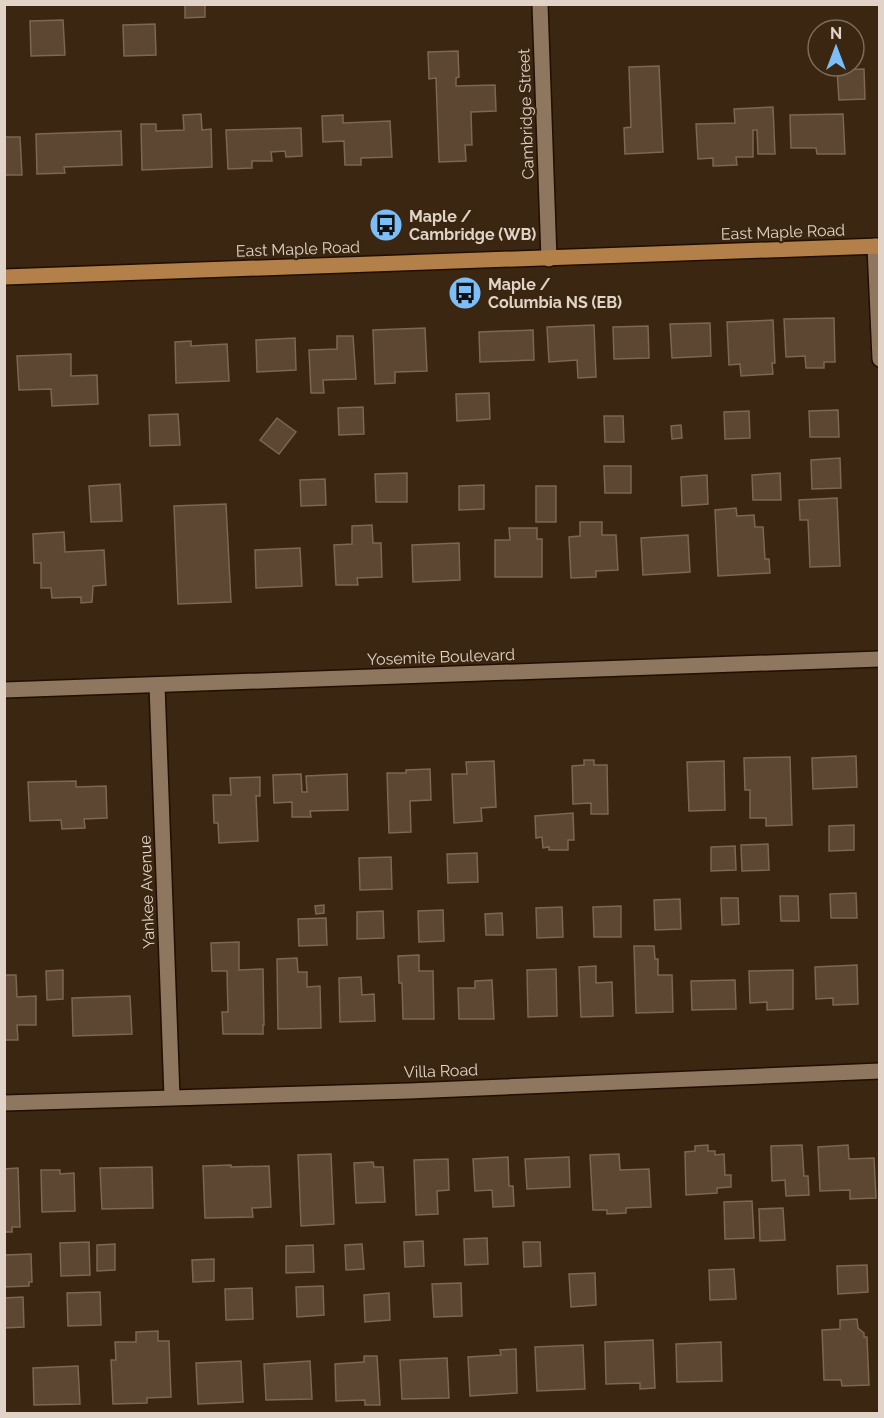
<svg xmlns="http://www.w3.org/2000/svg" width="884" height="1418" font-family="Raleway,sans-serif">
	<rect width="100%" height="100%" fill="#3b2611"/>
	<g fill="#5d4732" stroke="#7e6650" stroke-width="1.5">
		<polygon points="185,4 205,4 205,17 185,18"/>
		<polygon points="63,20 65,55 31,56 30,21"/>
		<polygon points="155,24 156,55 124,56 123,25"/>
		<polygon points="458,51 459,77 456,78 456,86 495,85 496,111 471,112 472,145 465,145 466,161 439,162 436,78 429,79 428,52"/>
		<polygon points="659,66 663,152 625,154 624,128 631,127 629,67"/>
		<polygon points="864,69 865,99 839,100 837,70"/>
		<polygon points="773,107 775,154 758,154 757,130 753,130 753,157 736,157 737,165 713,166 713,158 698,159 696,124 735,123 734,109"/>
		<polygon points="201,114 202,130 211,129 212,167 142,170 141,124 156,124 156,131 184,130 183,115"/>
		<polygon points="843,114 845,154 817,154 816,148 791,148 790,115"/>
		<polygon points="343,115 343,123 390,121 392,157 361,158 361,165 345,165 344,141 323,142 322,116"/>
		<polygon points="301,128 302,156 286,157 285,151 271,152 272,161 252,161 252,168 228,169 226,130"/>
		<polygon points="121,131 122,165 64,167 65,173 37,174 36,134"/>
		<polygon points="4,137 20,137 22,175 4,175"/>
		<polygon points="834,318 835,362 824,362 824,368 806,368 805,356 786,357 784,319"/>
		<polygon points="773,320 775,363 772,363 773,374 741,376 740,364 729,365 727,322"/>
		<polygon points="710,323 711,356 672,358 670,324"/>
		<polygon points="594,325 596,377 578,378 577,360 549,362 547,327"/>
		<polygon points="648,326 649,358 614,359 613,327"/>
		<polygon points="425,328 427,371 395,372 395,383 375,384 373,330"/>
		<polygon points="533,330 534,360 480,362 479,332"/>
		<polygon points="337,336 353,336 356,379 323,380 324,393 311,393 309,350 337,349"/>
		<polygon points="295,338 296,370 257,372 256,340"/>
		<polygon points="191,341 191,346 227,344 229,381 176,383 175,342"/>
		<polygon points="71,354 71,376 97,375 98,404 52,406 51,389 19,390 17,356"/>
		<polygon points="489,393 490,419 457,421 456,394"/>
		<polygon points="363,407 364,434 339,435 338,408"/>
		<polygon points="838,410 839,437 810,437 809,411"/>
		<polygon points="749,411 750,438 725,439 724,412"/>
		<polygon points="178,414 180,445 150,446 149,415"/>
		<polygon points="604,416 623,416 624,442 605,442"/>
		<polygon points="277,418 296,432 279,454 260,440"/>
		<polygon points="681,425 682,438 672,439 671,426"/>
		<polygon points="840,458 841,488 812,489 811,460"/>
		<polygon points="604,466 631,466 631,493 605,493"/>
		<polygon points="407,473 407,502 376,502 375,474"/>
		<polygon points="780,473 781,500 753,500 752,475"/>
		<polygon points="707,475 708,504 682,506 681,477"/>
		<polygon points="325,479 326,505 301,506 300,480"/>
		<polygon points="120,484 122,521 91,522 89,486"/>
		<polygon points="484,485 484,509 459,510 459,486"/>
		<rect x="536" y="486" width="20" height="36"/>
		<polygon points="837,498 840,566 810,567 808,520 800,520 799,500"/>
		<polygon points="226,504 231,602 178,604 174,506"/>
		<polygon points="736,508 737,516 754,515 755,527 763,527 765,559 769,559 770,573 718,576 715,510"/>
		<polygon points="580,522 602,522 602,535 616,535 618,570 596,571 596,577 571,578 569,537 580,536"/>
		<polygon points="372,525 373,543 381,543 382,577 357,578 358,585 336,585 334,545 352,544 352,526"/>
		<polygon points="509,528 537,528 537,539 542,539 542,577 495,577 495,540 510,540"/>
		<polygon points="64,532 65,552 104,550 106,585 93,586 92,602 81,603 81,597 52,598 51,588 41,588 41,563 34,563 33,534"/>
		<polygon points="688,535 690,572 643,575 641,538"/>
		<polygon points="459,543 460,580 413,582 412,545"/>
		<polygon points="300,548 302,586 256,588 255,550"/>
		<polygon points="856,756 857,787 813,789 812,758"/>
		<polygon points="790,757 792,825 766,826 766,818 750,818 750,790 745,790 744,758"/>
		<polygon points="584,760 594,760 594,765 607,765 608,814 591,814 591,803 573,804 572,766 584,765"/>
		<polygon points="494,761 496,807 481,808 482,821 454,823 452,774 467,774 466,762"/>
		<polygon points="724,761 725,810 689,811 687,762"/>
		<polygon points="430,769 431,800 410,801 411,832 389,833 387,773 406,773 406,770"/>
		<polygon points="301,774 302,792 307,792 306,776 347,774 348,810 310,811 311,817 292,817 292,802 274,803 273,775"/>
		<polygon points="260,777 260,796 256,796 258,841 219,843 218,823 214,823 213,795 231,795 230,778"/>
		<polygon points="76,781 76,787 106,786 107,818 84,819 85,828 62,829 61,820 30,821 28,782"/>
		<polygon points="573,813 574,840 568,840 568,850 549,850 549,847 543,848 542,837 536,838 535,816"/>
		<polygon points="854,825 854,850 829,851 829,826"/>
		<polygon points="768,844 769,870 742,871 741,845"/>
		<polygon points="735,846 736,870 711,871 711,847"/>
		<polygon points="477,853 478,882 448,883 447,854"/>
		<polygon points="391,857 392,889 360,890 359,858"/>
		<polygon points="856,893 857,918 831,918 830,894"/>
		<polygon points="780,896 798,896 799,921 781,921"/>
		<polygon points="721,898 738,898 739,924 722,925"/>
		<polygon points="680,899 681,929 655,930 654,900"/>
		<polygon points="324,905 324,913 316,914 315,906"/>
		<polygon points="621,906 621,937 594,937 593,907"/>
		<polygon points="562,907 563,937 537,938 536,908"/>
		<polygon points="443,910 444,941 419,942 418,911"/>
		<polygon points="383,911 384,938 357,939 357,912"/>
		<polygon points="502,913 503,935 486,935 485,914"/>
		<polygon points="326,918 327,945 299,946 298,919"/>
		<polygon points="239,942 239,970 263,969 264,1025 263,1025 263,1034 223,1034 222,1012 228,1012 227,971 212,971 211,943"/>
		<polygon points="634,946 654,946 655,959 658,959 658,975 672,975 673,1012 636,1013"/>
		<polygon points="419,955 419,971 433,971 434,1019 403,1019 402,983 399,983 398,956"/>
		<polygon points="297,958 298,972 307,972 307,987 320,986 321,1028 278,1029 277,959"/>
		<polygon points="857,965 858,1004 833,1005 833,998 816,999 815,967"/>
		<polygon points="596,966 596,983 612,982 613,1016 581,1017 579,967"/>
		<polygon points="556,969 557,1016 528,1017 527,970"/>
		<polygon points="63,970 63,999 47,1000 46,971"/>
		<polygon points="793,970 793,1009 767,1010 767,1002 750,1003 749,971"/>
		<polygon points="4,975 16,975 17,997 36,996 36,1025 17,1025 18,1040 4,1040"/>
		<polygon points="361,977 362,995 374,994 375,1021 340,1022 339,978"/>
		<polygon points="492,980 494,1019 459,1019 458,988 475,988 475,981"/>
		<polygon points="735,980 736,1009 692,1010 691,981"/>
		<polygon points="130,996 132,1034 73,1036 72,998"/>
		<polygon points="708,1145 708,1151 715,1151 715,1155 724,1154 725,1175 731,1175 731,1187 717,1188 717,1193 686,1195 685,1152 695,1151 695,1146"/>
		<polygon points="802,1145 804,1176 808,1176 809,1195 786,1196 785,1180 772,1181 771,1146"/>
		<polygon points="848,1145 849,1159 874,1158 876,1198 850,1199 850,1190 820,1191 818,1147"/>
		<polygon points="331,1154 334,1224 301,1226 298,1155"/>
		<polygon points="619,1154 620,1170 649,1169 651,1207 626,1208 626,1213 607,1214 607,1210 593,1210 590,1155"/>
		<polygon points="508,1157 509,1186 513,1186 514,1206 493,1207 492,1190 475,1191 473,1159"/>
		<polygon points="569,1157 570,1187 527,1189 525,1159"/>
		<polygon points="448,1159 449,1190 437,1191 438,1214 416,1215 414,1160"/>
		<polygon points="373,1162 374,1167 383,1167 385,1202 356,1203 354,1163"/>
		<polygon points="231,1165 231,1167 269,1166 271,1207 252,1208 253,1217 205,1218 203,1166"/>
		<polygon points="152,1167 153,1208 102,1209 100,1168"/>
		<polygon points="18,1168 20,1227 12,1227 12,1232 4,1232 4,1169"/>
		<polygon points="41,1170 60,1170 60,1174 74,1173 75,1211 42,1212"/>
		<polygon points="752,1201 754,1238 725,1239 724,1202"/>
		<polygon points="783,1208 785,1240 760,1241 759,1209"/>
		<polygon points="487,1238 488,1264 465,1265 464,1239"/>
		<polygon points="423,1241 424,1266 405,1267 404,1242"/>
		<polygon points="89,1242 90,1275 61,1276 60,1243"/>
		<polygon points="523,1242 540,1242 541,1266 524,1267"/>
		<polygon points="115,1244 115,1270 97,1271 97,1245"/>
		<polygon points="362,1244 364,1269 346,1270 345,1245"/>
		<polygon points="313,1245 314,1272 286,1273 286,1246"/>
		<polygon points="31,1254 32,1282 29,1282 29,1286 4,1287 5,1255"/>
		<polygon points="214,1259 214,1281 193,1282 192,1260"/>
		<polygon points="867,1265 868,1292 838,1294 837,1266"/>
		<polygon points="734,1269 736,1299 710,1300 709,1270"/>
		<polygon points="595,1273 596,1305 571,1307 569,1274"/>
		<polygon points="461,1283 462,1316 434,1317 432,1284"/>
		<polygon points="323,1286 324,1315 297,1317 296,1287"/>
		<polygon points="252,1288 253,1319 226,1320 225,1289"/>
		<polygon points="100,1292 101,1325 68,1326 67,1293"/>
		<polygon points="389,1293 390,1320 365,1322 364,1295"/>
		<polygon points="23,1297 24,1327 4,1328 4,1298"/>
		<polygon points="857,1319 858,1328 864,1333 864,1337 867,1337 869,1385 842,1386 841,1380 824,1380 822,1330 840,1329 840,1320"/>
		<polygon points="158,1331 158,1341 169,1341 171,1397 147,1398 147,1403 113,1404 111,1360 116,1360 115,1342 136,1342 136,1332"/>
		<polygon points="653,1340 655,1388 640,1389 640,1383 606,1384 605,1342"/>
		<polygon points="721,1342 722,1381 677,1382 676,1344"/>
		<polygon points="583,1345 585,1389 537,1391 535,1347"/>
		<polygon points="516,1349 517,1393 470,1396 468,1357 501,1355 500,1350"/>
		<polygon points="364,1356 377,1356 380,1405 365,1405 365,1400 336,1401 335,1364 364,1362"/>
		<polygon points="447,1358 449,1398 402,1399 400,1360"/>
		<polygon points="241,1361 243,1402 198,1404 196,1363"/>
		<polygon points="310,1361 312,1399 266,1400 264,1364"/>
		<polygon points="78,1366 80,1404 34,1405 33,1368"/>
	</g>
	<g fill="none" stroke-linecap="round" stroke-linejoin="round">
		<g stroke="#210e00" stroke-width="18">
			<g id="minor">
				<polyline points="540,4 549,259"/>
				<polyline points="875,246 880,359"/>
				<polyline points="157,685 172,1097"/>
				<polyline points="4,690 880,659"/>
				<polyline points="4,1103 409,1091 880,1071"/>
			</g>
		</g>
		<g stroke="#210e00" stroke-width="18">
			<polyline id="major" points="4,277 880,246"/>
		</g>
		<use href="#minor" stroke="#8e765f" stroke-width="15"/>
		<use href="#major" stroke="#b48049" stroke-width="15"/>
	</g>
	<defs>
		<g id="bus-disc" transform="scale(1.725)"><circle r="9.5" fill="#7bbef8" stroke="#3b2611"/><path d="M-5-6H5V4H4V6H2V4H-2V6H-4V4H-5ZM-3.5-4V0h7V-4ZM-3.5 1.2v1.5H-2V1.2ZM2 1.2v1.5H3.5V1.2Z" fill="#111"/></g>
	</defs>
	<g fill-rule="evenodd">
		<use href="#bus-disc" x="386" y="225"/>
		<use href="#bus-disc" x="465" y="293"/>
	</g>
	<g text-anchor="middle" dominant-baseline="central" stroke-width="4.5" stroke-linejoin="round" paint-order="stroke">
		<g font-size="16" fill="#e1d3c7" stroke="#3b2611">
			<text transform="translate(526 114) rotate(-92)">Cambridge Street</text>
			<text transform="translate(783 232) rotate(-2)">East Maple Road</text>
			<text transform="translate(298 249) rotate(-2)">East Maple Road</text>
			<text transform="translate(441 657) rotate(-2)">Yosemite Boulevard</text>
			<text transform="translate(147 892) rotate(-92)">Yankee Avenue</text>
			<text transform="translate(441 1071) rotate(-2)">Villa Road</text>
		</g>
		<g font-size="16" font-weight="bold" fill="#e1d3c7" stroke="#3b2611" text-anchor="start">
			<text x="409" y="216">Maple /<tspan x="409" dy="18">Cambridge (WB)</tspan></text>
			<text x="488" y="284">Maple /<tspan x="488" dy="18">Columbia NS (EB)</tspan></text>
		</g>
	</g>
	<rect width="884" height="1418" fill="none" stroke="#e1d3c7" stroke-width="12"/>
	<g transform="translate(836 48)"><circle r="28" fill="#3b2611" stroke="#7d6b5a" stroke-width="1.5"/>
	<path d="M0-4.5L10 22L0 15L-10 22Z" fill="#7bbef8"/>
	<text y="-9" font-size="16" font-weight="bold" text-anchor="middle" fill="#e1d3c7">N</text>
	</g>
</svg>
